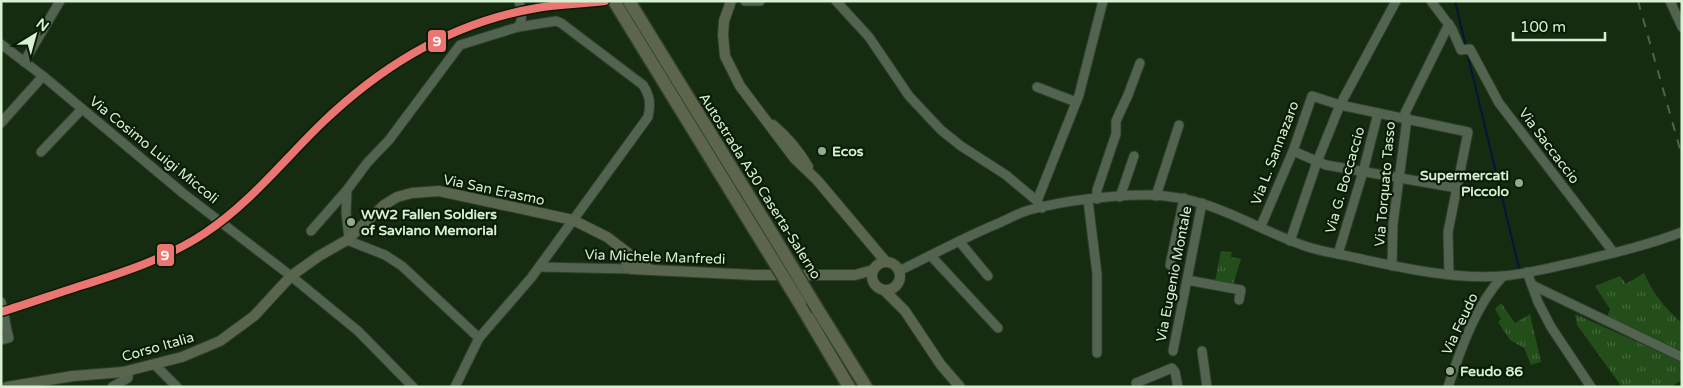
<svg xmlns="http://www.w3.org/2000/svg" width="1683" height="388" font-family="'Varela Round',sans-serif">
	<defs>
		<pattern id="grass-tufts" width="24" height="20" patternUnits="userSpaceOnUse" patternTransform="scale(1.25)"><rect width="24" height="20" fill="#234e19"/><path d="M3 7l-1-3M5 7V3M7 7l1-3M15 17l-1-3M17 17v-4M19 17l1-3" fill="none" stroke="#42683a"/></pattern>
	</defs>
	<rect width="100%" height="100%" fill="#152c10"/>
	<g fill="url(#grass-tufts)">
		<polygon points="1221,251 1232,252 1231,257 1241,259 1233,285 1215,281"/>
		<path d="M1644,273C1653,294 1665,308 1682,323V351L1607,317L1610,309L1595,286L1620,276L1626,284Z"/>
		<polygon points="1501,303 1515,323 1530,314 1541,362 1531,365 1524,348 1510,340 1498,322 1501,319 1495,309"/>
		<polygon points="1575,314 1682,362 1682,380 1671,387 1622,387 1577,325"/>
	</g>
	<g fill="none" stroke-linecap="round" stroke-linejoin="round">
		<g stroke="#021639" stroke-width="2">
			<polyline points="1455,1 1466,47"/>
			<polyline points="1467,52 1519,268"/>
		</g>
		<g stroke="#2f402d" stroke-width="11">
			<g id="minor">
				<polyline points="745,1 760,1"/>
				<polyline points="836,1 869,37 909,96 941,130 961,146 1006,175 1037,201 1042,208"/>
				<polyline points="1431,1 1452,29 1461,50 1470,49 1499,103 1614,253"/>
				<polyline points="1670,1 1682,27"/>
				<polyline points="1,44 43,76 184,194 291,276 358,331 413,387"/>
				<polyline points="24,62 60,1"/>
				<polyline points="1037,87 1076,102"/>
				<polyline points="1,123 43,76"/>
				<polyline points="1293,151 1326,165 1457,188"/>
				<polyline points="41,152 82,109"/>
				<polyline points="1156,196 1179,125"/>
				<polyline points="1120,197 1134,156"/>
				<polyline points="1097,199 1097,190 1116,134 1116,121 1128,95 1140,63"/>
				<polyline points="1088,200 1097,274 1097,353"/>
				<polyline points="1037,201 1079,95 1103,1"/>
				<polyline points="1261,226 1293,151 1312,96 1340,105 1468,132 1448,232 1449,274"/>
				<polyline points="311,231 347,190"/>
				<path d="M349,238L346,213L347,190L367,163L389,140L460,45L518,27C524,19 521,10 519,1"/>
				<polyline points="347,240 385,255 402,266 479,338"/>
				<polyline points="959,241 988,276"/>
				<polyline points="1290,241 1317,162 1340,105 1396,1"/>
				<polyline points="1338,254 1363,172 1378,113"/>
				<polyline points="931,256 998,328"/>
				<polyline points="1170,265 1184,198"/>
				<polyline points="1392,266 1393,224 1407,119 1405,113 1449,24"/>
				<polyline points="539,267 631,269 632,264"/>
				<path d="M899,271C932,255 965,237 999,223C1008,219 1019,213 1029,210C1062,201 1116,194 1151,195C1213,197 1250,227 1305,246C1322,252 1340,254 1357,258C1402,268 1457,280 1503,276C1526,274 1549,268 1572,263C1609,254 1646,246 1682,232"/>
				<polyline points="1527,272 1538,302 1551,327 1591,387"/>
				<polyline points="1187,280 1241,290 1239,300"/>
				<polyline points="1532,285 1682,357"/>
				<path d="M1,302C5,315 5,325 9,338L1,340"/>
				<polyline points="1173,351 1202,203"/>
				<polyline points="1202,351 1207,387"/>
				<polyline points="155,365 177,387"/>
				<polyline points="1136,383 1172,368 1175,372 1178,387"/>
				<polyline points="112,387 128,378 128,375 123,372"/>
				<path d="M455,387L479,338L531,278L648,117C651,104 650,96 643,85L561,23L556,21L518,27"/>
				<path d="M1448,387C1461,349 1475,306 1503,276"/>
			</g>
		</g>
		<g stroke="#2f402d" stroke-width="12">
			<g id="major">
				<polyline points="731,1 724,21 723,35 725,56 740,86 795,159 817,180 886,262"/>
				<path d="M773,125C787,137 799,151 808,167"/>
				<polyline points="621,248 621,254 631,269 755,275 855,275 873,270"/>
				<circle cx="886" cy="276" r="14"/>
				<polyline points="884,290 905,311 941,365 960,387"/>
				<polyline points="7,387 73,376 123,372 182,357 220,341 254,316 291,276 319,256 347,240 384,205 397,197 412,193 439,191 573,220 607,237 649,269"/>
			</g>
		</g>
		<g stroke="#2f402d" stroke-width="15">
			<g id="highway">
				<polyline points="614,1 765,247"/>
				<polyline points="629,1 776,240"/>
				<polyline points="800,304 849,387"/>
				<polyline points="818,310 866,387"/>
			</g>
		</g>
		<use href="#minor" stroke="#52634f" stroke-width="9"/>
		<use href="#major" stroke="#5a654d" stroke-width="10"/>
		<use href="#highway" stroke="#5d664c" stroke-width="12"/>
		<polyline stroke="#50624c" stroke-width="2" stroke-dasharray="9 9" stroke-linecap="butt" points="1638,1 1682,156"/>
		<g stroke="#2f402d" stroke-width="15" stroke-linecap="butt">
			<g id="highway-bridge">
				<polyline points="776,240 818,310"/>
				<polyline points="765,247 800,304"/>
			</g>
		</g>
		<use href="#highway-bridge" stroke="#5d664c" stroke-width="12"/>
		<g stroke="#0a1c07" stroke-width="11">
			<path id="rail-1" d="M1,312C27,304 52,295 77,287C121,273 166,259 205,233C250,203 283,161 321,124C381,66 454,22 537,8C559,4 582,4 605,1"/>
		</g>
		<use href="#rail-1" stroke="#eb7571" stroke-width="8"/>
	</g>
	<g fill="#94ab8f" stroke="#0a1c07" stroke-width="2">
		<circle cx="822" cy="151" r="5"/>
		<circle cx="1519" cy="183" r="5"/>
		<circle cx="351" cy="222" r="5"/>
		<circle cx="1450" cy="371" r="5"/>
	</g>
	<g text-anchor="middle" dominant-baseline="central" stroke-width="4.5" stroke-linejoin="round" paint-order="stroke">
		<g font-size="14" fill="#d8f0d3" stroke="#0a1c07">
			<text transform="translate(1549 146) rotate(53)">Via Saccaccio</text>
			<text transform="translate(154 150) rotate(39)">Via Cosimo Luigi Miccoli</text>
			<text transform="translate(1275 153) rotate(-69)">Via L. Sannazaro</text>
			<text transform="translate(1345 180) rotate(-74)">Via G. Boccaccio</text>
			<text transform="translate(1385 184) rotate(-85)">Via Torquato Tasso</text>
			<text transform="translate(760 186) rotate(58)">Autostrada A30 Caserta-Salerno</text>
			<text transform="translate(494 190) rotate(12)">Via San Erasmo</text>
			<text transform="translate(655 257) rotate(2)">Via Michele Manfredi</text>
			<text transform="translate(1174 274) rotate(-79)">Via Eugenio Montale</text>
			<text transform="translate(1460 324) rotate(-65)">Via Feudo</text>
			<text transform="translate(158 347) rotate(-16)">Corso Italia</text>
		</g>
		<g font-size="14" font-weight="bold" fill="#d8f0d3" stroke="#0a1c07" text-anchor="start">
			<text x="832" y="151">Ecos</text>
			<text x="1509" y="175" text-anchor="end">Supermercati<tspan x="1509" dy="16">Piccolo</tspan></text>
			<text x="361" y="214">WW2 Fallen Soldiers<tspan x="361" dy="16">of Saviano Memorial</tspan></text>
			<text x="1460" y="371">Feudo 86</text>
		</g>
	</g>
	<g stroke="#0a1c07" stroke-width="2">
		<rect x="427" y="29" width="20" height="24" rx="5" fill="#eb7571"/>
		<rect x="156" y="243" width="19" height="24" rx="5" fill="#eb7571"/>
	</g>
	<g font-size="14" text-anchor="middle" font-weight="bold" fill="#fff">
		<text x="437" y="46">9</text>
		<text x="165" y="260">9</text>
	</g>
	<rect width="1683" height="388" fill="none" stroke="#d8f0d3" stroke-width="5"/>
	<g transform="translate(35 35) rotate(37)" stroke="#0a1c07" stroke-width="4" paint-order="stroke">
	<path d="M0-4L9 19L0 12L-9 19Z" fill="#d8f0d3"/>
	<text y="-8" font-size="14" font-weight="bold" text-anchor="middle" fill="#d8f0d3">N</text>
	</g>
	<path d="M1513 32v8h92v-8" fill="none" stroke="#d8f0d3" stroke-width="2.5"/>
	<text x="1520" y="32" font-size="15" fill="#d8f0d3" stroke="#0a1c07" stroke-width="4" paint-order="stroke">100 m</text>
</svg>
